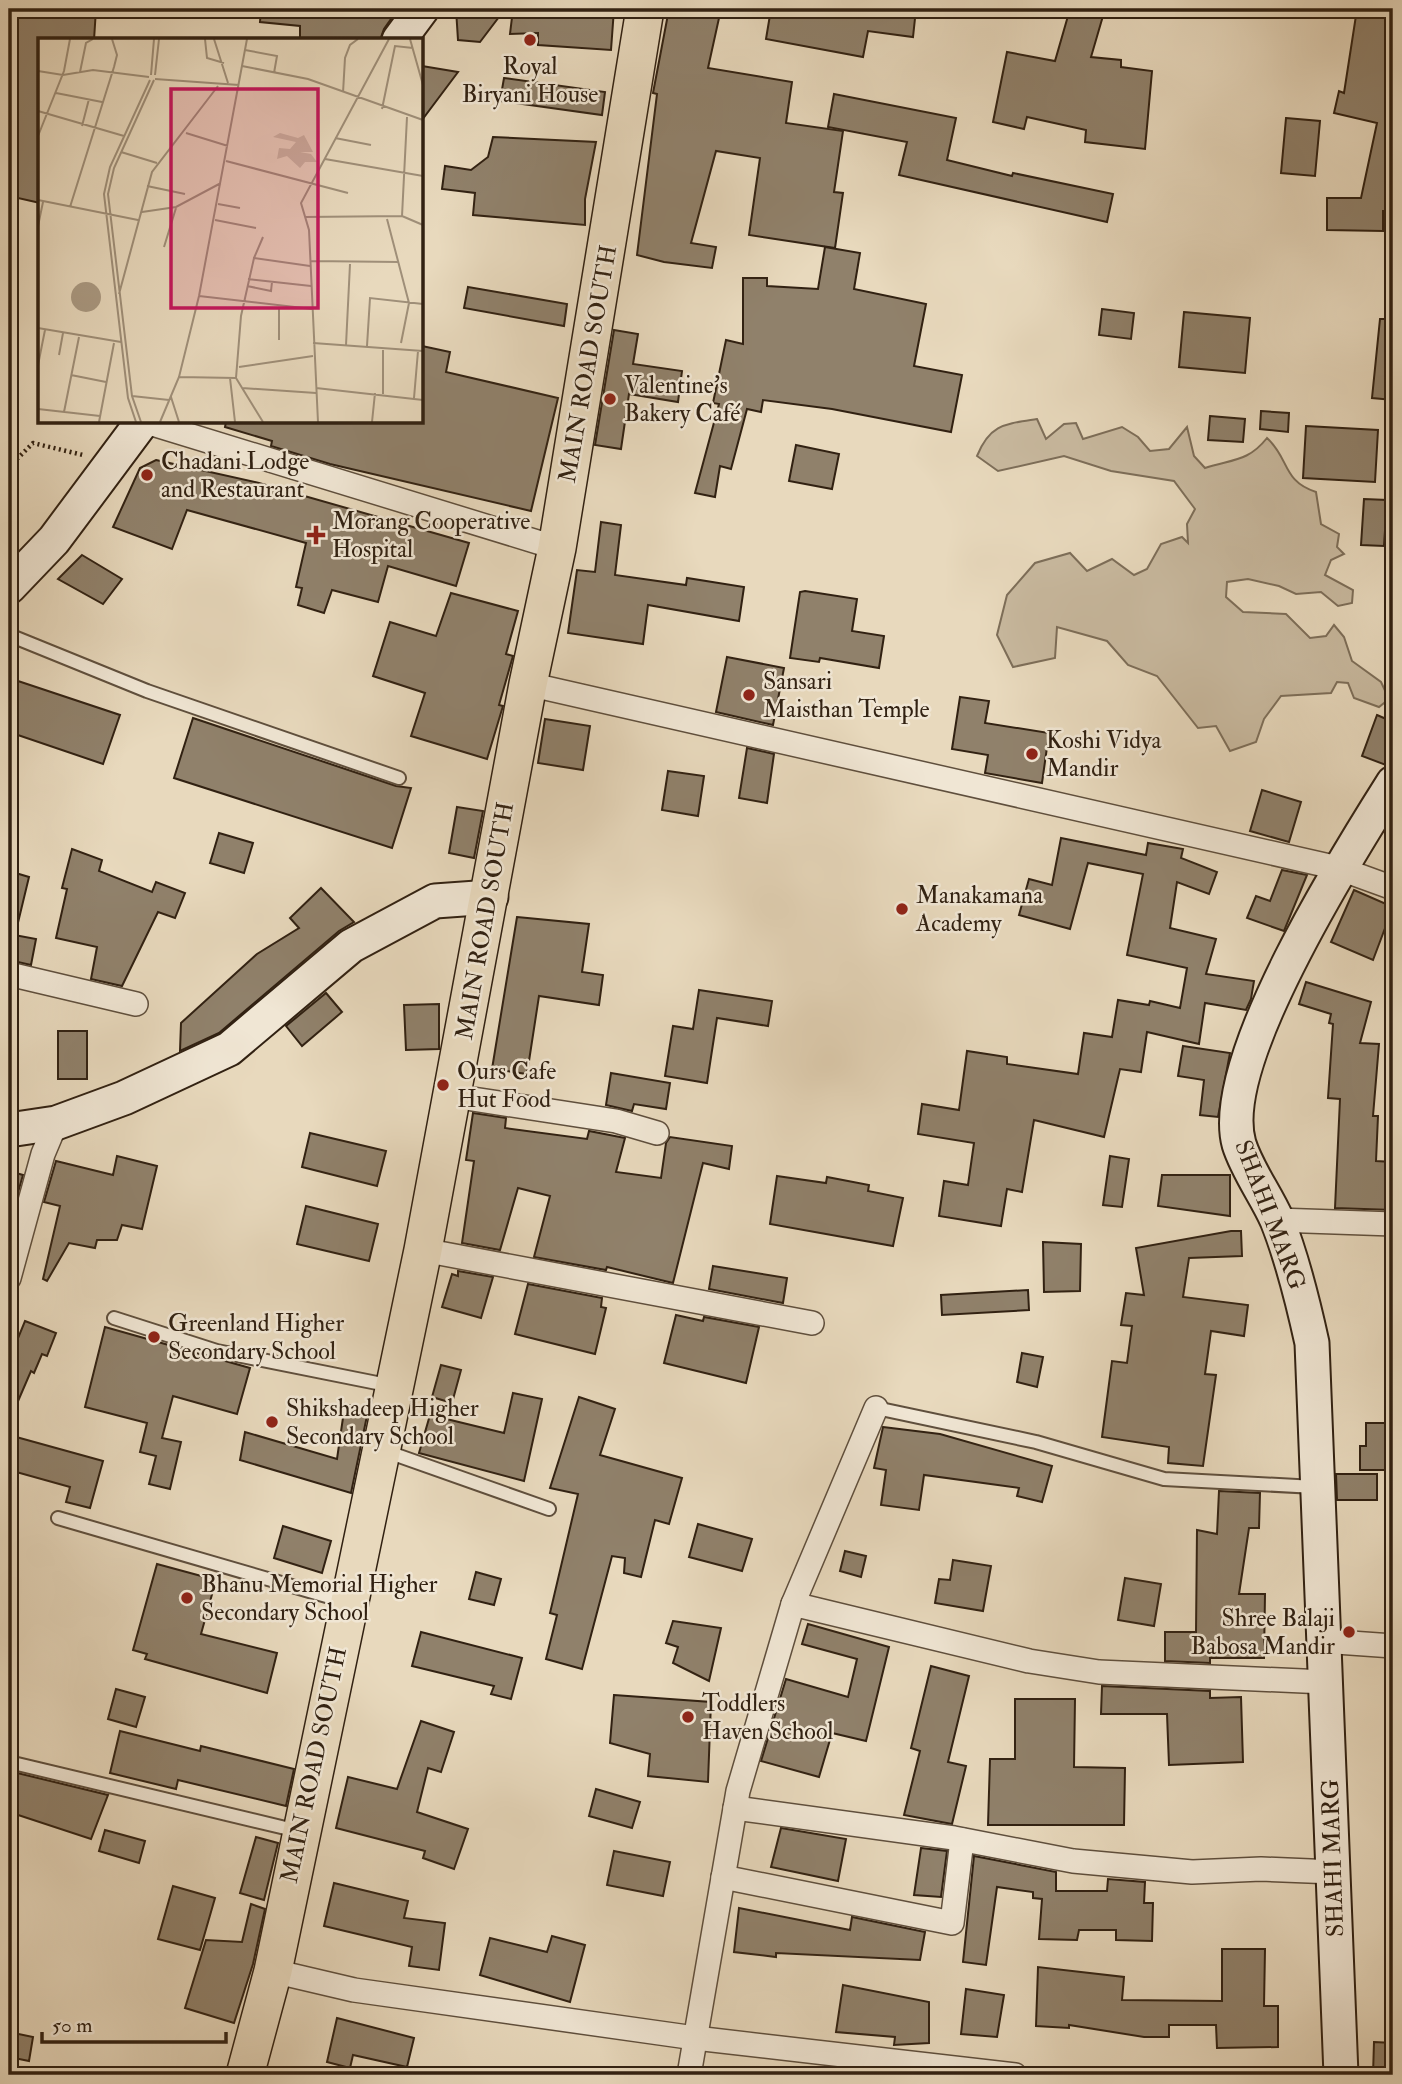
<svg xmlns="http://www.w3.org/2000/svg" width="1402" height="2084" font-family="'IM FELL Double Pica',serif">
	<rect width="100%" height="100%" fill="#e8d9bd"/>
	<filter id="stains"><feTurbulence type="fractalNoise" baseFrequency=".00286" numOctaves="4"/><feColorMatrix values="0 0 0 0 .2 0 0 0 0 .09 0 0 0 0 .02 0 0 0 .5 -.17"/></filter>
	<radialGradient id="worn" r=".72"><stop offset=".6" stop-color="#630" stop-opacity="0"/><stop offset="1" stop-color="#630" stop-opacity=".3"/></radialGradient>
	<path fill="#c9baa0" stroke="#7d6e59" stroke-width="2" d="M1037,419L1046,439L1064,424L1076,423L1083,439L1122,427L1138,437L1150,451L1169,449L1187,427L1194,456L1205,468C1232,459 1248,462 1267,438C1290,459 1282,481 1316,492L1321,524L1339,534L1337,547L1344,554L1331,560L1325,575L1353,590L1352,603L1338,606L1321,592L1296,594L1279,586L1248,579L1227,582L1226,597L1243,612L1286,614L1310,638L1326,636L1334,625L1344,637L1352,661L1381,682L1389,699L1379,707L1354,698L1348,683L1337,682L1331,693L1281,696L1264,719L1256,742L1230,751L1216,726L1198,728L1157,676L1128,665L1107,641L1057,627L1055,658L1013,667L997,635L1007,595L1035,563L1070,553L1087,571L1112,559L1134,575L1147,569L1161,544L1182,537L1188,543L1187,524L1195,509L1174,481L1111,471L1064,456L998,471L977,456C990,424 1005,424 1037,419Z"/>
	<g fill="#90816b" stroke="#312112" stroke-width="2">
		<polygon points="9,9 96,9 94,40 40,40 40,203 9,196"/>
		<polygon points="261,9 398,9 384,29 380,40 300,40 300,26 260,22"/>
		<polygon points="456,9 505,9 480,42 458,40"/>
		<polygon points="513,9 614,9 611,50 538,45 538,33 510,34"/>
		<polygon points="669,9 721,9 708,68 792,82 786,123 843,131 834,192 843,193 835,248 749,235 760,158 716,151 691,243 716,247 712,268 664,262 637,255 657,94 653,93"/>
		<polygon points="771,9 916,9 913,37 868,31 863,57 766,39"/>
		<polygon points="1070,9 1105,9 1091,57 1121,60 1121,67 1152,71 1145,149 1085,142 1086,130 1027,117 1024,129 993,122 1007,52 1055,61"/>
		<polygon points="1357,9 1393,9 1393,211 1383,211 1383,231 1327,230 1327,198 1361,198 1377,123 1334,113 1339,91 1344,93"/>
		<polygon points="422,66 458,72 422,120"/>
		<polygon points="504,78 605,92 602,115 500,101"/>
		<polygon points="834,94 956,118 947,160 1012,176 1013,173 1113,194 1107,222 899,175 907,142 828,127"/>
		<polygon points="1286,118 1320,121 1315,176 1281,173"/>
		<polygon points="493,137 596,142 585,199 585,225 473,215 475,193 442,189 445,166 471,170 488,157"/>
		<polygon points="825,247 860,253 854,289 926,304 914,366 962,375 951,432 832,409 763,400 761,412 747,409 731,469 720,466 715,497 695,493 719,404 713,403 726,340 743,344 743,278 767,278 767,286 818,289"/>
		<polygon points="468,287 567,304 564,326 464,308"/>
		<polygon points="1102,309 1134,313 1131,339 1099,335"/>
		<polygon points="1184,312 1250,318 1245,373 1179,367"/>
		<polygon points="1380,319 1393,319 1393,400 1372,398"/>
		<polygon points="614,330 638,334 633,364 682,371 678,402 629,394 621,449 595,445"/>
		<polygon points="422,346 450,352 446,372 558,398 531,511 330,464 271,446 272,441 225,427 226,422 422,422"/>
		<polygon points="1261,411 1289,413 1288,432 1260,429"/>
		<polygon points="1210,416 1245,419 1243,442 1208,440"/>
		<polygon points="1306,426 1378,430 1375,482 1303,478"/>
		<polygon points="796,445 839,454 832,489 789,481"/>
		<polygon points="156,460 259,483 469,543 456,586 388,566 378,602 332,590 324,613 298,605 302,588 296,587 306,543 187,510 172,549 113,527 140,468"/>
		<polygon points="1364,499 1387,500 1384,546 1361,545"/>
		<polygon points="601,522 621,525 615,575 686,585 687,578 744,587 739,621 648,605 643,644 568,633 577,570 595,572"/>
		<polygon points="82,555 122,579 103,604 58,579"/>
		<polygon points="805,591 857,599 852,631 884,636 879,668 820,658 819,662 790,658 800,592"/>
		<polygon points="451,593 518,611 506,654 513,656 499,705 503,706 487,759 411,736 425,693 373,676 390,622 436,636"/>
		<polygon points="727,657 784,668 773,725 716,712"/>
		<polygon points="9,678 120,715 103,764 9,732"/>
		<polygon points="960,697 989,701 985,723 1049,733 1042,783 985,773 988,755 952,749"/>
		<polygon points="1377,715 1393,722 1393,764 1386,765 1362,756"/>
		<polygon points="193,718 396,786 411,788 392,848 174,778"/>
		<polygon points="545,719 590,726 583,770 538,763"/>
		<polygon points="747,748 774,754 767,803 739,798"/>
		<polygon points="668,771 704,776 698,816 662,810"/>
		<polygon points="1262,790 1301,802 1289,842 1250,831"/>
		<polygon points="457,807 483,811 474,858 449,853"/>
		<polygon points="219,833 253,843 244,873 210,863"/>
		<polygon points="1061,838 1146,855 1148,843 1183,849 1181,858 1217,872 1209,894 1177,882 1170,928 1216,939 1206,974 1254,981 1251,999 1246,1010 1205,1003 1199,1044 1147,1032 1141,1072 1120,1069 1104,1137 1034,1120 1022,1192 1007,1189 1001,1226 939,1216 944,1181 968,1185 974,1143 918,1134 922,1104 959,1110 967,1051 1007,1057 1007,1064 1078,1074 1084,1033 1112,1037 1118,1000 1149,1005 1150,1001 1180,1008 1187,968 1127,955 1143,874 1088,863 1070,929 1019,915 1029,879 1052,885"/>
		<polygon points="72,849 102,860 99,871 152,892 156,882 185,893 175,918 158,912 122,986 91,979 97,947 56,938 67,889 62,888"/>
		<polygon points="1282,870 1307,875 1284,931 1247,918 1256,896 1270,901"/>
		<polygon points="9,871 29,877 16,931 9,930"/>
		<polygon points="321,888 354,922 339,931 219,1033 180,1051 181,1023 257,954 299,928 290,918"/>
		<polygon points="1354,890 1393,907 1373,960 1331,942"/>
		<polygon points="517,917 589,924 582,972 603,975 599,1005 539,996 527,1074 492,1069"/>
		<polygon points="9,934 36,939 31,965 9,960"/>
		<polygon points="1306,982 1371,1002 1360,1043 1379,1044 1373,1116 1378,1116 1376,1161 1393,1162 1393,1210 1335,1208 1340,1099 1328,1098 1333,1024 1329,1023 1331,1014 1299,1004"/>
		<polygon points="699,990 772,1001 768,1026 717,1018 707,1083 665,1076 673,1026 693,1029"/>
		<polygon points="326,993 342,1012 302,1046 286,1026"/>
		<polygon points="439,1004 439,1049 406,1050 404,1005"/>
		<rect x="58" y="1031" width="29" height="48"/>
		<polygon points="1183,1046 1230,1053 1218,1117 1200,1115 1204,1080 1178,1076"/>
		<polygon points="611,1073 670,1083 666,1109 634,1104 632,1111 606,1105"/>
		<polygon points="473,1113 506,1118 505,1128 587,1139 589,1131 625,1138 616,1172 661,1178 666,1143 670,1137 732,1146 729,1169 703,1163 673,1283 607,1267 606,1270 534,1257 550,1196 518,1188 500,1250 462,1243 474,1161 466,1160"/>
		<polygon points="310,1133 386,1151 377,1186 302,1167"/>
		<polygon points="117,1156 157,1166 142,1229 122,1225 117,1240 97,1240 95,1248 69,1243 47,1281 43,1279 60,1206 44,1202 56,1161 113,1175"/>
		<polygon points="1110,1156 1129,1159 1122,1207 1103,1205"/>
		<polygon points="9,1171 23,1175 17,1196 9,1194"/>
		<polygon points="1162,1175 1230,1175 1230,1216 1158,1206"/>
		<polygon points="777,1176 826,1183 827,1177 869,1185 868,1191 903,1198 893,1246 770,1224"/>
		<polygon points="306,1206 378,1224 369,1261 297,1244"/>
		<polygon points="1231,1231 1241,1231 1242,1256 1189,1258 1183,1297 1248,1305 1244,1336 1211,1331 1205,1374 1216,1375 1203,1466 1168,1463 1169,1447 1102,1437 1112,1361 1127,1363 1132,1326 1121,1325 1126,1293 1144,1295 1136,1248"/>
		<polygon points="1043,1242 1081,1244 1080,1291 1044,1292"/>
		<polygon points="713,1266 787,1278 783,1303 709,1289"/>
		<polygon points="458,1271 493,1277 481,1318 442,1307 452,1274 458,1276"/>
		<polygon points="528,1284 602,1298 601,1307 606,1308 595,1354 515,1334"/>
		<polygon points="1028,1290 1029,1310 942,1315 941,1295"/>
		<polygon points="676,1315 703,1321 704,1317 759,1327 746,1383 664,1363"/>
		<polygon points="25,1321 56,1333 47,1356 42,1354 34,1373 31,1371 9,1422 9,1346 14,1348"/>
		<polygon points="105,1327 250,1368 237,1414 173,1396 162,1438 181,1442 170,1489 149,1484 156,1456 140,1452 147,1423 85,1407"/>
		<polygon points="1022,1353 1043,1357 1037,1387 1017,1382"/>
		<polygon points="441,1365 461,1370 452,1403 432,1397"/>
		<polygon points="513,1393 542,1399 524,1481 419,1453 430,1415 504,1433"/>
		<polygon points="579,1397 615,1409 600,1455 682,1478 669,1524 655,1520 641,1577 624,1573 625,1558 612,1556 582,1669 546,1659 557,1615 550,1613 578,1494 550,1488"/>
		<polygon points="345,1404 368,1411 351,1493 240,1460 245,1432 337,1459"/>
		<polygon points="1366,1423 1393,1423 1393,1470 1360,1470 1360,1446 1366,1446"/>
		<polygon points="883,1427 940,1434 1052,1466 1042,1502 1017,1496 1019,1488 924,1475 919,1510 881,1505 886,1470 874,1468"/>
		<polygon points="9,1435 103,1461 90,1508 66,1502 70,1487 9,1470"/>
		<polygon points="1336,1474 1377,1474 1377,1500 1337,1500"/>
		<polygon points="1219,1491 1260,1493 1259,1528 1249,1528 1239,1594 1265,1594 1264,1658 1210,1658 1210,1663 1165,1661 1165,1632 1196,1632 1197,1530 1217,1534"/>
		<polygon points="698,1524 752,1539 742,1571 689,1557"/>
		<polygon points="283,1526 331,1541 322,1573 274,1558"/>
		<polygon points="845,1551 866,1556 861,1577 840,1571"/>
		<polygon points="953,1560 991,1566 983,1611 935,1603 939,1579 950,1580"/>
		<polygon points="157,1564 216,1580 201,1634 277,1653 267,1693 145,1659 147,1654 133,1650"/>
		<polygon points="476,1572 501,1579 494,1605 469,1599"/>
		<polygon points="1125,1578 1161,1584 1154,1626 1118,1620"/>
		<polygon points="673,1621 721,1628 709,1681 673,1663 678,1647 666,1643"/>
		<polygon points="808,1624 889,1647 866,1741 832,1733 819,1777 761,1761 786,1679 848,1697 857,1659 802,1644"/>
		<polygon points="421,1632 522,1658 511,1699 491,1694 494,1686 412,1666"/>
		<polygon points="931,1666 969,1676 948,1762 966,1766 952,1824 904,1815 920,1751 911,1748"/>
		<polygon points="1102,1686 1210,1691 1210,1698 1241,1697 1243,1762 1169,1765 1167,1714 1101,1714"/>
		<polygon points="116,1689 145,1697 136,1727 108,1719"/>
		<polygon points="614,1695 711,1702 708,1782 648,1776 650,1754 610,1743"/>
		<polygon points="1015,1699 1075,1699 1074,1767 1125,1768 1124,1825 988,1825 990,1759 1015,1759"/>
		<polygon points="421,1721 454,1732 441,1772 428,1768 417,1812 468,1829 454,1869 423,1858 425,1851 336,1828 348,1777 397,1789"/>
		<polygon points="120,1731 200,1751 201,1746 294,1769 286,1806 178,1780 176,1789 110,1773"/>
		<polygon points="9,1771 108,1795 91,1839 9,1812"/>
		<polygon points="596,1789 640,1802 632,1828 589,1816"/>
		<polygon points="781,1828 846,1839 838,1881 771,1867"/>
		<polygon points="105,1830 145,1841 139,1863 99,1851"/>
		<polygon points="256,1837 278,1843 264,1900 240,1893"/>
		<polygon points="921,1848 947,1851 941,1897 914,1895"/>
		<polygon points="614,1851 670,1862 663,1896 607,1885"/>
		<polygon points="974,1856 1056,1872 1056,1891 1107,1891 1108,1879 1145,1882 1144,1903 1153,1903 1152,1941 1116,1940 1116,1930 1079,1930 1077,1940 1039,1939 1042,1899 1033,1898 1033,1892 997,1887 986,1965 963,1962"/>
		<polygon points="334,1883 408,1901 404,1918 445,1923 439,1970 409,1966 412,1947 324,1926"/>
		<polygon points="173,1886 215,1898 200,1950 158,1939"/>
		<polygon points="251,1904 265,1909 253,1964 234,2023 185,2008 206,1940 242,1942"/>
		<polygon points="739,1908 850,1930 852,1917 925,1932 920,1960 776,1953 776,1957 734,1952"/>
		<polygon points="552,1936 585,1945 570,2002 480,1975 490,1938 547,1952"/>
		<polygon points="1222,1949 1265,1949 1264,2006 1278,2006 1278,2047 1217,2048 1216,2025 1169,2025 1169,2037 1144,2037 1069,2025 1069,2028 1036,2026 1038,1967 1124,1977 1122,2000 1222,2001"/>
		<polygon points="843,1985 929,2002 929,2043 894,2045 895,2037 836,2032"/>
		<polygon points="966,1989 1004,1995 997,2037 961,2034"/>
		<polygon points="337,2018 414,2038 407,2067 353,2055 350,2068 327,2062"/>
		<polygon points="9,2032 33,2037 29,2061 9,2057"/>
		<polygon points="1374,2042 1393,2043 1393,2075 1373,2075"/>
	</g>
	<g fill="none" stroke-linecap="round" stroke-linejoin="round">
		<g stroke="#5f4f3d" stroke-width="16">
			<g id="lane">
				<polyline points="9,635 147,691 399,778"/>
				<polyline points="114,1318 217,1351 392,1386"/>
				<polyline points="876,1408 1036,1442 1164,1479 1315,1487"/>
				<polyline points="385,1451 549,1509"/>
				<polyline points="58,1518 347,1602"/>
				<polyline points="9,1762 298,1831"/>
			</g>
		</g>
		<g stroke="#5f4f3d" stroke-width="26">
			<g id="street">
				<polyline points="146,422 557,548"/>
				<polyline points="528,684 1338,868 1393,888"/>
				<polyline points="9,974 136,1004"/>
				<polyline points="453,1096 616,1121 657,1133"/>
				<polyline points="1277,1220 1393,1224"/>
				<polyline points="423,1250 812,1323"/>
				<polyline points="9,1278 43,1154 56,1123"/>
				<polyline points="793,1604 876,1408"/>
				<polyline points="1322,1641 1393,1646"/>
				<polyline points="735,1808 954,1838 1073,1861 1192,1872 1261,1869 1334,1872"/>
				<polyline points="723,1877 952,1923 962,1840"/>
				<polyline points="273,1971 354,1990 695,2038 1015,2075"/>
				<polyline points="689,2075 738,1791 793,1604 1029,1661 1099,1672 1325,1682"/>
			</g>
		</g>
		<g stroke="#312112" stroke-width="37">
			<g id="secondary">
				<polyline points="399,40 422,9"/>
				<polyline points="9,587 54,540 142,422"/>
				<polyline points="9,1130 56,1123 124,1098 229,1049 351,946 435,901 491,897"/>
				<path d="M1341,2075L1312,1343C1303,1302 1293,1260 1277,1220C1266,1195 1247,1170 1239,1144C1216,1063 1348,854 1393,783"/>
			</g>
		</g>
		<g stroke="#312112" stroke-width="40">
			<polyline id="primary" points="245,2075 273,1971 423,1250 528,684 557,548 645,9"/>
		</g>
		<polyline stroke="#312112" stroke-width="4.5" stroke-dasharray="2 3.5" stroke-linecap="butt" points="9,467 33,443 83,455"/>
		<use href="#lane" stroke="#f0e6d4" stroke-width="12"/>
		<use href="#street" stroke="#f0e6d4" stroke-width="23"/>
		<use href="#secondary" stroke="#f0e6d4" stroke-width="33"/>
		<use href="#primary" stroke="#e8d9bd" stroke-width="37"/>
	</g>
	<g fill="#8f2418" stroke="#f0e6d4" stroke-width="2.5">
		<circle cx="530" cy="40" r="7"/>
		<circle cx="610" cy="399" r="7"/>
		<circle cx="147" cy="475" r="7"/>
		<path d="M312.5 524.5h7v7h7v7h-7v7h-7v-7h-7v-7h7z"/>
		<circle cx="749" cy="695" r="7"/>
		<circle cx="1032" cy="754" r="7"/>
		<circle cx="902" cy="909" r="7"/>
		<circle cx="443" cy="1085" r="7"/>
		<circle cx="154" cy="1337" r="7"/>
		<circle cx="272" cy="1422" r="7"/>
		<circle cx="187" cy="1598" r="7"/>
		<circle cx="1349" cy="1632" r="7"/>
		<circle cx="688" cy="1717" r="7"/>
	</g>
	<g text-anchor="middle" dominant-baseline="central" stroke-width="5" stroke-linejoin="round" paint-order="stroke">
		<g font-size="24" fill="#312112" stroke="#f0e6d4" text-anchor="start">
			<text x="530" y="66" text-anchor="middle">Royal<tspan x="530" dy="28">Biryani House</tspan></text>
			<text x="624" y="385">Valentine's<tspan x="624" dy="28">Bakery Café</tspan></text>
			<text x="161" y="461">Chadani Lodge<tspan x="161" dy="28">and Restaurant</tspan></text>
			<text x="332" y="521">Morang Cooperative<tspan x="332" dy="28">Hospital</tspan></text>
			<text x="763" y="681">Sansari<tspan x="763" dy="28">Maisthan Temple</tspan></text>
			<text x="1046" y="740">Koshi Vidya<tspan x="1046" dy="28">Mandir</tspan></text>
			<text x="916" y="895">Manakamana<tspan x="916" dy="28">Academy</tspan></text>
			<text x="457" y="1071">Ours Cafe<tspan x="457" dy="28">Hut Food</tspan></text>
			<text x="168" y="1323">Greenland Higher<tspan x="168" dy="28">Secondary School</tspan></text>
			<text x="286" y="1408">Shikshadeep Higher<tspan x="286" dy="28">Secondary School</tspan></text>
			<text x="201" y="1584">Bhanu Memorial Higher<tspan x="201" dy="28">Secondary School</tspan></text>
			<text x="1335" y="1618" text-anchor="end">Shree Balaji<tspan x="1335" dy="28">Babosa Mandir</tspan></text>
			<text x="702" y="1703">Toddlers<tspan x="702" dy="28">Haven School</tspan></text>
		</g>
		<g font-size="24" fill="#312112" stroke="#f0e6d4">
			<text transform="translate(588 364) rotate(-80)">MAIN ROAD SOUTH</text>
			<text transform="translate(485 921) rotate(-80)">MAIN ROAD SOUTH</text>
			<text transform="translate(1270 1215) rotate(69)">SHAHI MARG</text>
			<text transform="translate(314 1765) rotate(-78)">MAIN ROAD SOUTH</text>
			<text transform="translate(1333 1858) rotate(-92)">SHAHI MARG</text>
		</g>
	</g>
	<g transform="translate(38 38)">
		<rect width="385" height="385" fill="#e8d9bd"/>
		<path d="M242,95L260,100L266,97L275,114H262L273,116L279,124H267L262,130L249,118L239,121L241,110L252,111L258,104L235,99Z" fill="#c9baa0"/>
		<path d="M33 259a15 15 0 1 1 30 0a15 15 0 1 1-30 0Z" fill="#aa9a83"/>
		<path fill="none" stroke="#9f8f79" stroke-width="2" d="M167,1L169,20L186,25M176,1L190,45M372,1L385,47M207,12L239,18L236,35M204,28L270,41L385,82M0,33L25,37L55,32L111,39M42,34L48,5L55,1M113,37L116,1M117,37L121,1M117,41L201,47M18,55L64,64M305,55L307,20L312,7L320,1M344,71L357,8L375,10M0,73L86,98M44,88L51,61M148,95L190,108M0,98L26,33L32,1M297,100L333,107M83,114L119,125M287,121L385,138M188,123L310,155M109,148L147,156M0,162L100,182M180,166L202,170M32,169L76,29L79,17L74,1M104,174L138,169L183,145M364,178L385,187M267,179L364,178L369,79M349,181L371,265L363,305M177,182L218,190M0,188L5,164M126,209L138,170M216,220L225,199M272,223L361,224M210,241L273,248M209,248L233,253L234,244M81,256L114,134L180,48M161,258L274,271M241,269V302M0,290L83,304M275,305L385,313M308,307L312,226M329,308L332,260L385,266M345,310V356M21,317L25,295M0,327L7,292M201,329L275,318M33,337L68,344M141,339L198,340M192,340L197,384M198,340L203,278L216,220L272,228M198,340L225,384M204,350L278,355M278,350L385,362M94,358L131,362M133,359L141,384M376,360L380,313M0,371L62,378M26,374L41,299M61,384L76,305M98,384L90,360L66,156L72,129L112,42M103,384L94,358L70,156L76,130L116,42M122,384L141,339L161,258L209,1M280,384L271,192L263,165L351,1M334,384L337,355"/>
		<path fill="#c2185b" fill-opacity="0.15" stroke="#c2185b" stroke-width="3.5" d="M133,51H280V270H133Z"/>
		<rect width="385" height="385" fill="none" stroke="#312112" stroke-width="3.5"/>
	</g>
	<rect width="1402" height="2084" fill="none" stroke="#e8d9bd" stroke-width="35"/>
	<rect x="10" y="10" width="1381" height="2063" fill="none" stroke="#312112" stroke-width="3.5"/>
	<rect x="18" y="18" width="1367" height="2049" fill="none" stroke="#312112" stroke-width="2"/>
	<path d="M42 2032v10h184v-10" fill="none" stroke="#312112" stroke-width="3.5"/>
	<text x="52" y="2032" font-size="21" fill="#312112" stroke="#f0e6d4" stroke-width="5" paint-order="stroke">50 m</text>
	<rect width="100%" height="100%" filter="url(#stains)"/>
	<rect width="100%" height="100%" fill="url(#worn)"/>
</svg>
